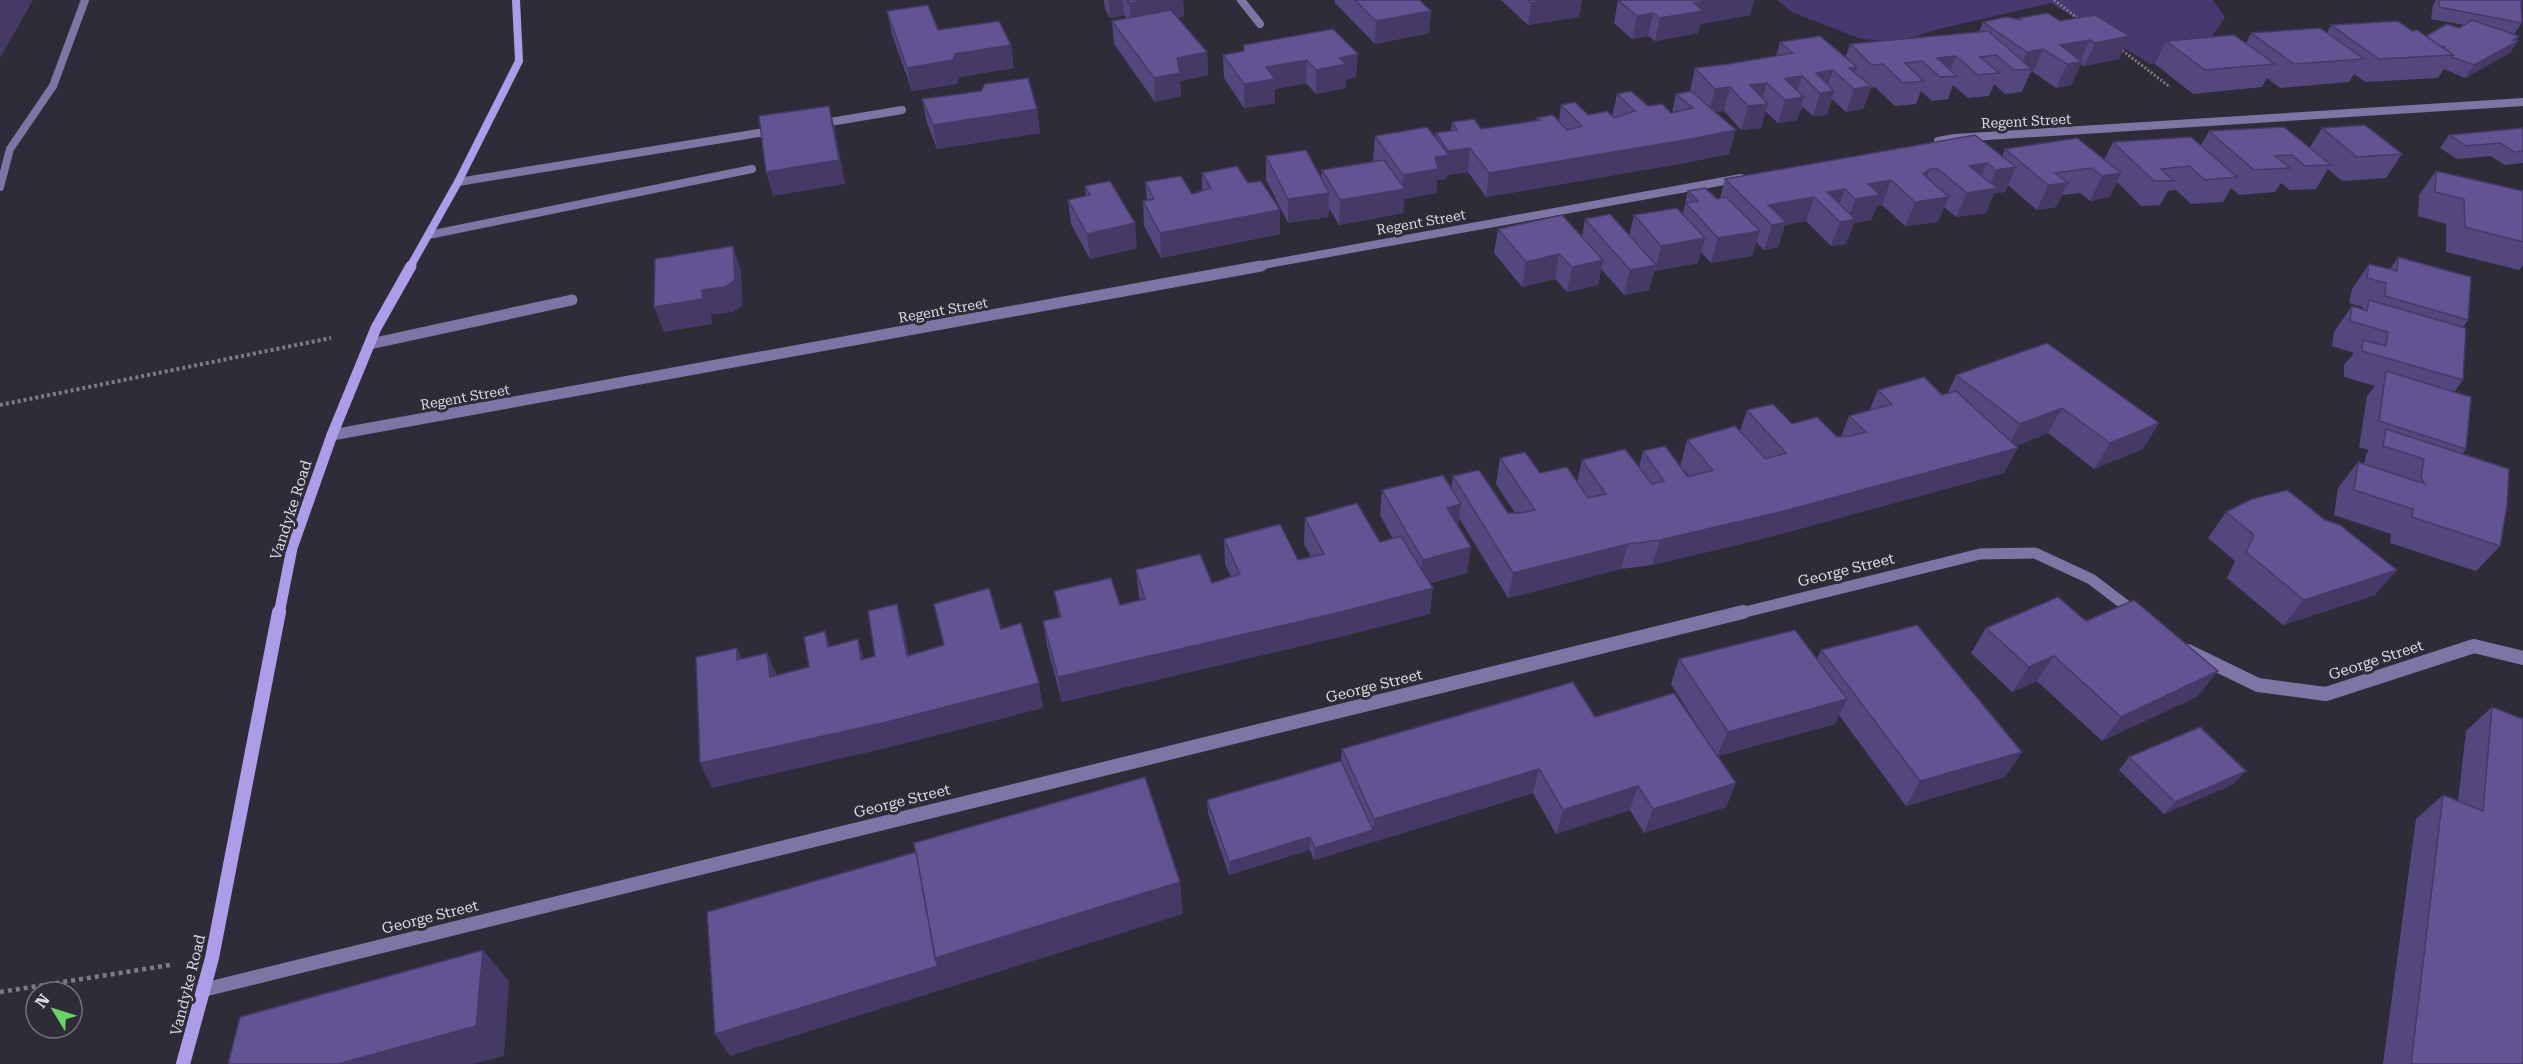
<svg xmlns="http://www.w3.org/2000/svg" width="2523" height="1064" font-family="'Roboto Serif',serif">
	<rect width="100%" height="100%" fill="#2e2c39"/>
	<polygon fill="#47396f" points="1777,0 2213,0 2225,17 2198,59 2150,64 2051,3 1939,29 1896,42 1861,39 1792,12"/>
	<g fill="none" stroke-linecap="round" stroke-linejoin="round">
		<g stroke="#7d7b86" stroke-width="3" stroke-dasharray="2 2" stroke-linecap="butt">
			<polyline points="2054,0 2081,21"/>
			<polyline points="2119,48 2170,87"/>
		</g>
		<polyline stroke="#7d7b86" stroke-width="4" stroke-dasharray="3 3" stroke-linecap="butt" points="0,405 331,338"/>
		<polyline stroke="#7d7b86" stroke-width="4.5" stroke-dasharray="4 4" stroke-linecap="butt" points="0,992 170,965"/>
		<g stroke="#7f75a5" stroke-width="8">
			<polyline points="53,86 85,0"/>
			<polyline points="818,124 902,110"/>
			<polyline points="458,182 777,130"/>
			<polyline points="429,235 752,169"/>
		</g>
		<polyline stroke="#7f75a5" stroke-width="11" points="370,344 572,300"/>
		<g stroke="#7f75a5" stroke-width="8">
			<polyline points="1241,0 1260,24"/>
			<polyline points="1938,141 1955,138 2523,102"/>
			<polyline points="0,187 10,149 53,86"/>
			<polyline points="1252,267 1741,178"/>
		</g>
		<g stroke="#7f75a5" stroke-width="11">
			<polyline points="332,435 1261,266"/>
			<polyline points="1737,614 1980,554 2035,553 2091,579 2137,614"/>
		</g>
		<g stroke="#7f75a5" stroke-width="14">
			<polyline points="2135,612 2137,614"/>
			<polyline points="2188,651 2258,685 2326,694 2474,646 2523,658"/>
			<polyline points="203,990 1743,612"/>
		</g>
		<polyline stroke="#ad9de9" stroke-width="8" points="410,267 458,182 519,61 516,0"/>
		<polyline stroke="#ad9de9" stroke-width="11" points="279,614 292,548 332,435 376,328 411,266"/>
		<polyline stroke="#ad9de9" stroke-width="14" points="183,1064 212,958 279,612"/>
	</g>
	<g fill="#54477e">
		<polygon points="1104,0 1183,0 1184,16 1177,18 1207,52 1208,75 1180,81 1181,96 1155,102 1114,44 1112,21 1126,18 1124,15 1110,18 1105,9"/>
		<polygon points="1335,0 1419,0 1431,11 1429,33 1375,44 1335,3"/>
		<polygon points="1501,0 1582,0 1579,17 1528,25"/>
		<polygon points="1618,0 1754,0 1750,15 1700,24 1698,33 1655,41 1648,36 1632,39 1614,23"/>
		<polygon points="2436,0 2521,0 2522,23 2514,34 2519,36 2510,53 2465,78 2444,69 2438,78 2365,82 2354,74 2349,82 2280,88 2267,78 2262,87 2193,94 2155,64 2166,41 2246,43 2251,33 2327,33 2331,25 2412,31 2426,36 2459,28 2464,25 2431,19 2433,5"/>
		<polygon points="887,11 938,30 1014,68 959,77 957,84 912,91 892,34"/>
		<polygon points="2095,15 2119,59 2084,66 2081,64 2071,85 2056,88 2033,72 2030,73 2022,92 2005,94 1994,84 1989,96 1968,98 1953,85 1948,99 1932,101 1921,91 1916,104 1895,106 1875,87 1871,88 1863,109 1846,112 1832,99 1827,115 1813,116 1802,106 1797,120 1778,123 1765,111 1761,128 1741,130 1724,111 1715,112 1729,154 1679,164 1486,197 1468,172 1447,175 1446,179 1437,180 1436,193 1404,199 1403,213 1339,225 1329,208 1328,217 1288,223 1266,180 1266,156 1321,178 1322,170 1374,161 1373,160 1375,136 1435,137 1436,133 1451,131 1452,122 1481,129 1536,120 1536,118 1559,121 1561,105 1588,115 1612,117 1617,94 1648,106 1672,113 1676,94 1690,91 1695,68 1728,64 1776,56 1780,42 1845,58 1850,44 1979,32 1983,22 2019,19 2019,18 2060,21"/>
		<polygon points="1333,29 1356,77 1346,80 1345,88 1316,94 1306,83 1275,89 1275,103 1244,108 1224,78 1223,55 1244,51 1244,45"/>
		<polygon points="922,99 1037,109 1040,133 937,149 927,123"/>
		<polygon points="2322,128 2402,154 2386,178 2342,181 2328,169 2316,189 2290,190 2281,183 2275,192 2239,195 2231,188 2223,202 2191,204 2176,190 2168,191 2160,205 2141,206 2117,182 2109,197 2090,201 2080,193 2062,195 2056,207 2037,210 2008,185 2005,192 1994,193 1986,213 1956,217 1944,207 1938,222 1905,226 1882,205 1877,206 1871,220 1854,223 1846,244 1831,246 1806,221 1785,225 1778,247 1764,250 1756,242 1752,256 1711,263 1701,252 1698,263 1654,271 1649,290 1624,295 1601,269 1598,285 1567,292 1555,279 1522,287 1494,253 1498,229 1582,237 1585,219 1629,236 1634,215 1683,213 1688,191 1717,199 1720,198 1725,179 2002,156 2005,149 2104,160 2113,142 2201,145 2209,131 2310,147"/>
		<polygon points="2523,128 2523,163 2505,165 2491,156 2457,159 2440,148 2449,135"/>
		<polygon points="2436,171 2523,191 2523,265 2519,270 2446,252 2446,224 2418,216 2419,195"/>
		<polygon points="1202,173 1248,183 1280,210 1280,234 1161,258 1144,226 1143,201 1147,200 1145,182 1192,194 1202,191"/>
		<polygon points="1085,186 1137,248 1090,259 1071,224 1068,200 1086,196"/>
		<polygon points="2398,257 2468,320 2463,327 2463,380 2454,392 2466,449 2462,454 2500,546 2476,571 2390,543 2391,534 2334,515 2338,488 2358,462 2364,464 2366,455 2369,450 2359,447 2367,396 2375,386 2344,377 2344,365 2354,353 2332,346 2334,332 2352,306 2362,309 2363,307 2349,303 2352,289 2369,264 2390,269"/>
		<polygon points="2047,343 2143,449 2094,469 2048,433 2016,446 2004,473 1770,537 1652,565 1621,569 1508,598 1459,518 1458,525 1467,573 1430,583 1430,614 1339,637 1062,702 1047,646 1043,621 1059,617 1054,591 1120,605 1140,600 1139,596 1136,570 1212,583 1231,577 1225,564 1224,539 1298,560 1311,557 1304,544 1305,518 1380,542 1393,539 1380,515 1382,490 1451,489 1453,476 1508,513 1515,513 1496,484 1500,458 1540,473 1577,482 1582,460 1639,467 1643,451 1688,477 1689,476 1680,466 1687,440 1740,431 1747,410 1837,437 1841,437 1849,416 1869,411 1878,390 1942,395 1948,393 1956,375"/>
		<polygon points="2226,512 2375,595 2283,625 2227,578 2235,561 2208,538"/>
		<polygon points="2086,621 2198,696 2102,741 2037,681 2012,692 1971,653 1986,628"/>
		<polygon points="1821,650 2022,752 2005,777 1906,806 1839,715 1835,724 1718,756 1736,783 1726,807 1644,833 1630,810 1556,834 1533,793 1314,860 1310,850 1229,875 1208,813 1207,800 1341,761 1342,749 1595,717 1706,739 1671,684 1679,659 1817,659"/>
		<polygon points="2492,707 2523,1064 2383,1064 2416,819 2443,795 2458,801 2466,731"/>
		<polygon points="2129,757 2234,784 2164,814 2119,770"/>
	</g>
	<g fill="#453a66">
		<polygon points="0,0 33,0 0,58"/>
		<polygon points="1109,0 1123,0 1124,15 1110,18"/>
		<polygon points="1148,0 1183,0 1184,16 1131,26 1129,3"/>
		<polygon points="1549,0 1582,0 1579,17 1528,25 1531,3"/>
		<polygon points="1714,0 1754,0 1750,15 1700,24 1698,33 1655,41 1660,18 1694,3"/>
		<polygon points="1431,11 1429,33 1375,44 1376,21"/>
		<polygon points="1653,13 1648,36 1632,39 1637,16"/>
		<polygon points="2130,36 2119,59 2084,66 2095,43"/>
		<polygon points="2519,36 2514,44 2518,41 2510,53 2465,78 2474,65"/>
		<polygon points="2090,40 2080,62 2082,62 2071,85 2056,88 2067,64 2060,45"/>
		<polygon points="1011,45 1014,68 959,77 957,84 912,91 907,68 955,54"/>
		<polygon points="2043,49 2033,72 2030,73 2032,69 2019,70 2027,52"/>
		<polygon points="1207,52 1208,75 1180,81 1181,96 1155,102 1154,78 1177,58"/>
		<polygon points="1358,54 1356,77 1346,80 1345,88 1316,94 1316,70 1340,58"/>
		<polygon points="1956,56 1948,77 1937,58"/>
		<polygon points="1307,60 1306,83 1275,89 1275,103 1244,108 1244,84 1266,67"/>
		<polygon points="1857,67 1850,85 1849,68"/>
		<polygon points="1833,70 1826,92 1834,91 1827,115 1813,116 1820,93 1816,73"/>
		<polygon points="1802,76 1795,98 1804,97 1797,120 1778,123 1785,100 1785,79"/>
		<polygon points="1767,83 1761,105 1768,104 1761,128 1741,130 1748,106 1750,85"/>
		<polygon points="1871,86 1863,109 1846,112 1854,89"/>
		<polygon points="1730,87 1724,111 1709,113 1715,89"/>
		<polygon points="829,106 835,129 845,184 773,196 766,172"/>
		<polygon points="1037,109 1040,133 937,149 933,125"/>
		<polygon points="1736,130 1729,154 1679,164 1486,197 1489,173"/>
		<polygon points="1470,148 1468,172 1447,175 1446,179 1437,180 1436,193 1404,199 1403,213 1339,225 1340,200 1402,189 1403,175 1435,157 1448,155 1448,151"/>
		<polygon points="1987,163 1976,187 1969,166"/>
		<polygon points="2016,167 2005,192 1994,193 1986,213 1956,217 1967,193 1988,190 1996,170"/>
		<polygon points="1930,169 1921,193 1923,174"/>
		<polygon points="2121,173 2109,197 2090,201 2102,176"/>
		<polygon points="1891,180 1882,205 1877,206 1871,220 1854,223 1846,244 1831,246 1840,222 1848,220 1855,199 1868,184"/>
		<polygon points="2068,183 2056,207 2037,210 2048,185"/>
		<polygon points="1845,189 1836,213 1827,192"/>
		<polygon points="1329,193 1328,217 1288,223 1288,199"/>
		<polygon points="1814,197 1806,221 1785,225 1778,247 1764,250 1772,225 1768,205"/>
		<polygon points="1949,197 1938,222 1905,226 1915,202"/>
		<polygon points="1280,210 1280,234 1161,258 1160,233"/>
		<polygon points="1135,223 1137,248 1090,259 1087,234"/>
		<polygon points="1760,231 1752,256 1711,263 1718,238"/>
		<polygon points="1705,238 1698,263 1655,271 1661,246"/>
		<polygon points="733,246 741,271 743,305 733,312 711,315 712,324 664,332 654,307 702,290"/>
		<polygon points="1559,254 1555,279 1522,287 1526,262"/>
		<polygon points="1603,260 1598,285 1567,292 1572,267"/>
		<polygon points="1656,265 1649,290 1624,295 1630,270"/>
		<polygon points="2062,408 2048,433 2006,450 2020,424"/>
		<polygon points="2159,423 2143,449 2094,469 2110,443"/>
		<polygon points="2018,448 2004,473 1770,537 1652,565 1660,540"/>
		<polygon points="1461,504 1457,530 1447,508"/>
		<polygon points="1628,544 1621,569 1508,598 1513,573"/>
		<polygon points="1471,547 1467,573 1419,585 1423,560"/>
		<polygon points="2397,570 2375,595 2283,625 2304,600"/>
		<polygon points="1433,588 1430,614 1339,637 1062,702 1058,677"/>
		<polygon points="897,604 904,630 914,681 907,656"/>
		<polygon points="825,631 834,656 828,647"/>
		<polygon points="858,639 866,665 861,660"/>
		<polygon points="737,648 748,673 737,660"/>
		<polygon points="767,653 778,678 770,677"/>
		<polygon points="2054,656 2037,681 2012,692 2029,667"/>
		<polygon points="2218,671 2198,696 2102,741 2121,717"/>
		<polygon points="1039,683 1043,708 895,746 712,788 700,763"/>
		<polygon points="1847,699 1835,724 1717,756 1728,732"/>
		<polygon points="2022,752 2005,777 1906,806 1920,781"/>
		<polygon points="1539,769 1533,793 1314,860 1315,848 1373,830 1374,819"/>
		<polygon points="2246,771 2234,784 2164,814 2175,802"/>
		<polygon points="1736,783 1726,807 1644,833 1653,809"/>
		<polygon points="1638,786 1630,810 1556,834 1563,810"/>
		<polygon points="1310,837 1310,850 1229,875 1229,862"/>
		<polygon points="1180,882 1183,914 730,1056 715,1034 935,958"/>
		<polygon points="483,950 509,981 504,1056 473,1064 338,1064"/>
	</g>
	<g fill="#625392" stroke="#453a66" stroke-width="1.5">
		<polygon points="1127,0 1148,0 1129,3"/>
		<polygon points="1355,0 1419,0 1431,11 1376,21"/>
		<polygon points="1528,0 1549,0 1531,3"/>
		<polygon points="1618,0 1714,0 1694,3 1703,11 1660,18 1653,13 1637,16"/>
		<polygon points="2439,0 2521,0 2522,23 2439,7"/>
		<polygon points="928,5 938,30 999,21 1011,45 955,54 953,60 907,68 887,11"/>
		<polygon points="1171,10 1207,52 1177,58 1180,73 1154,78 1112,21"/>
		<polygon points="2048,13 2060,21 2095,15 2130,36 2095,43 2090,40 2060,45 2082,62 2067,64 2043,49 2027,52 1983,22 2006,17 2022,20 2019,18"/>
		<polygon points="2472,20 2519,36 2513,40 2518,41 2474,65 2452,57 2453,55 2444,48 2445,47 2440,46 2426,36 2447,24 2459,28"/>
		<polygon points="2398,21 2412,31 2417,30 2453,55 2379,59 2331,25"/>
		<polygon points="2320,28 2364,59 2294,64 2251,33"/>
		<polygon points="1333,29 1358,54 1340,58 1346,64 1316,70 1307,60 1266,67 1275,79 1244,84 1223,55 1244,51 1244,45"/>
		<polygon points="1988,31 2032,69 2014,70 1996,55 1980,57 1999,73 1978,75 1956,56 1937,58 1957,76 1940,77 1922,61 1905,63 1924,81 1903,83 1883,64 1872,65 1850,44"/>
		<polygon points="2234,35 2275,64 2205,70 2166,41"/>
		<polygon points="1820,36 1857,67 1849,68 1871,86 1854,89 1833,70 1816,73 1834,91 1820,93 1802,76 1787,78 1785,79 1804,97 1785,100 1767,83 1750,85 1768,104 1748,106 1730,87 1715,89 1695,68 1728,64 1793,53 1780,42"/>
		<polygon points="1028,78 1037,109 933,125 922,99 981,91 985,84"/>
		<polygon points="1631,91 1648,106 1662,104 1671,113 1693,108 1676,94 1691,91 1736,130 1685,140 1489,173 1470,148 1448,151 1436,133 1457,130 1452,122 1474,119 1481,129 1540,120 1536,118 1553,115 1567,130 1582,126 1561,105 1575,102 1588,115 1607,111 1614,118 1635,111 1617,94"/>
		<polygon points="829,106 839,160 766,172 759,116"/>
		<polygon points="2365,125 2402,154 2357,157 2322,128"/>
		<polygon points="1427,127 1449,155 1435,157 1438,169 1403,175 1375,136"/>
		<polygon points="2284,127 2331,165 2305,166 2292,155 2275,156 2290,168 2254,170 2209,131"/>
		<polygon points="2523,128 2523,151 2514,152 2500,143 2466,146 2449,135"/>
		<polygon points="1975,135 2016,167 1996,170 1987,163 1969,166 1997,188 1967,193 1938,169 1930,169 1923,174 1949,197 1915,202 1891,180 1868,184 1880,195 1855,199 1845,189 1827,192 1855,219 1840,222 1814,197 1768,205 1786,222 1772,225 1725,179"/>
		<polygon points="2191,137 2237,177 2205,180 2189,166 2161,169 2174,181 2154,181 2113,142"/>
		<polygon points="2077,138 2121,173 2102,176 2092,168 2055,173 2068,183 2048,185 2005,149"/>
		<polygon points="1306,150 1329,193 1288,199 1266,156"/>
		<polygon points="1384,160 1405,189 1340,200 1322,170"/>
		<polygon points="1237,166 1248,183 1261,181 1280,210 1160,233 1143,201 1154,199 1145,182 1181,176 1192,194 1211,188 1202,173"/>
		<polygon points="2436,171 2523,191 2523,242 2465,227 2464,199 2435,192"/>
		<polygon points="1110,181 1135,223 1087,234 1068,200 1090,195 1085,186"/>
		<polygon points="1705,188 1717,199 1726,197 1760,231 1718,238 1686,203 1698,201 1688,191"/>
		<polygon points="1677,208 1705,238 1661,246 1634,215"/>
		<polygon points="1610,214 1656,265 1630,270 1585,219"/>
		<polygon points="1562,215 1603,260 1572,267 1559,254 1526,262 1498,229"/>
		<polygon points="733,246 735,280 725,287 702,290 703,299 654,307 655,259"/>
		<polygon points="2398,257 2471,277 2468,320 2385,296 2386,283 2367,278 2369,264 2397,271"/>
		<polygon points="2369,300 2466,328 2463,380 2362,351 2363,340 2386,346 2388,332 2350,321 2352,306 2367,311"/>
		<polygon points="2047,343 2159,423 2110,443 2062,408 2020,424 1956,375"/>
		<polygon points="2386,371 2471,397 2466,449 2379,421"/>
		<polygon points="1924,377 1942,395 1956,391 2018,448 1780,512 1660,540 1628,544 1513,573 1453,476 1479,470 1508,513 1520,513 1535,510 1500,458 1525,452 1540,473 1567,467 1588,498 1606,494 1582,460 1625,449 1652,484 1664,481 1643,451 1665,446 1688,477 1713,470 1687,440 1735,426 1766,459 1786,453 1747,410 1773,404 1792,424 1817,417 1837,437 1851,436 1866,432 1849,416 1892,404 1878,390"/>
		<polygon points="2386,429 2509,469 2507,506 2500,546 2412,517 2413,509 2354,490 2358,462 2425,484 2421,477 2424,459 2383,446"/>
		<polygon points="1443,475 1461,504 1447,508 1471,547 1423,560 1382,490"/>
		<polygon points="2287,490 2325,520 2340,525 2397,570 2304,600 2246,552 2254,535 2226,512 2252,499"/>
		<polygon points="1357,503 1380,542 1401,536 1433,588 1341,612 1058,677 1043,621 1061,617 1054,591 1111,578 1120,605 1145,599 1136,570 1200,554 1212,583 1240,574 1224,539 1280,524 1298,560 1324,554 1305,518"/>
		<polygon points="989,588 1001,629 1021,623 1039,683 887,722 700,763 696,657 737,648 737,660 767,653 770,677 809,667 804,637 825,631 828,647 858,639 861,660 875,656 868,611 897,604 907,656 944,645 934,604"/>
		<polygon points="2058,597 2086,621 2134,600 2218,671 2121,717 2054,656 2029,667 1986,628"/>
		<polygon points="1917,625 2022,752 1920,781 1821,650"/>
		<polygon points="1795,630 1847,699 1728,732 1679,659"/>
		<polygon points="1573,682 1595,717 1674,693 1736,783 1653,809 1638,786 1563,810 1539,769 1374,819 1342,749"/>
		<polygon points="2492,707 2523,719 2523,1064 2411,1064 2443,795 2483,811"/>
		<polygon points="2200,727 2246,771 2175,802 2129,757"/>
		<polygon points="1341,761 1373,830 1315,848 1310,837 1229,862 1207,800"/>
		<polygon points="1145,777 1180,882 935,958 914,843"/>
		<polygon points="916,852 935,958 938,966 715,1034 707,912"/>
		<polygon points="483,950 476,1026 338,1064 228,1064 240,1017"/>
	</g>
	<g text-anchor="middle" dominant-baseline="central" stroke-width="6" stroke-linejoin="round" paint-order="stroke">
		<g font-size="14" fill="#dad8e2" stroke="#2e2c39">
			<text transform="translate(2026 121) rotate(-3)">Regent Street</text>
			<text transform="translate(1421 222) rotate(-10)">Regent Street</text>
			<text transform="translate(943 310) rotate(-10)">Regent Street</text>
			<text transform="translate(465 397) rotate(-10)">Regent Street</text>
		</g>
		<g font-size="15" fill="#dad8e2" stroke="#2e2c39">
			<text transform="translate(291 510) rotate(-72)">Vandyke Road</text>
			<text transform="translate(1846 570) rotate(-14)">George Street</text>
			<text transform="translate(2376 660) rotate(-18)">George Street</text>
			<text transform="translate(1374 686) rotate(-14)">George Street</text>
			<text transform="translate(902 801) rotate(-14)">George Street</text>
			<text transform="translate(430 917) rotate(-14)">George Street</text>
			<text transform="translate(188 985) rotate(-76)">Vandyke Road</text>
		</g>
	</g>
	<g transform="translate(54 1010) rotate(308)"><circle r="28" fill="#2e2c39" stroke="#73717d" stroke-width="1.5"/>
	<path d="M0-4.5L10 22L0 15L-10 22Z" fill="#67d465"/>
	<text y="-9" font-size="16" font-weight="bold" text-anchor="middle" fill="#dad8e2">N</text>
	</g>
</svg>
